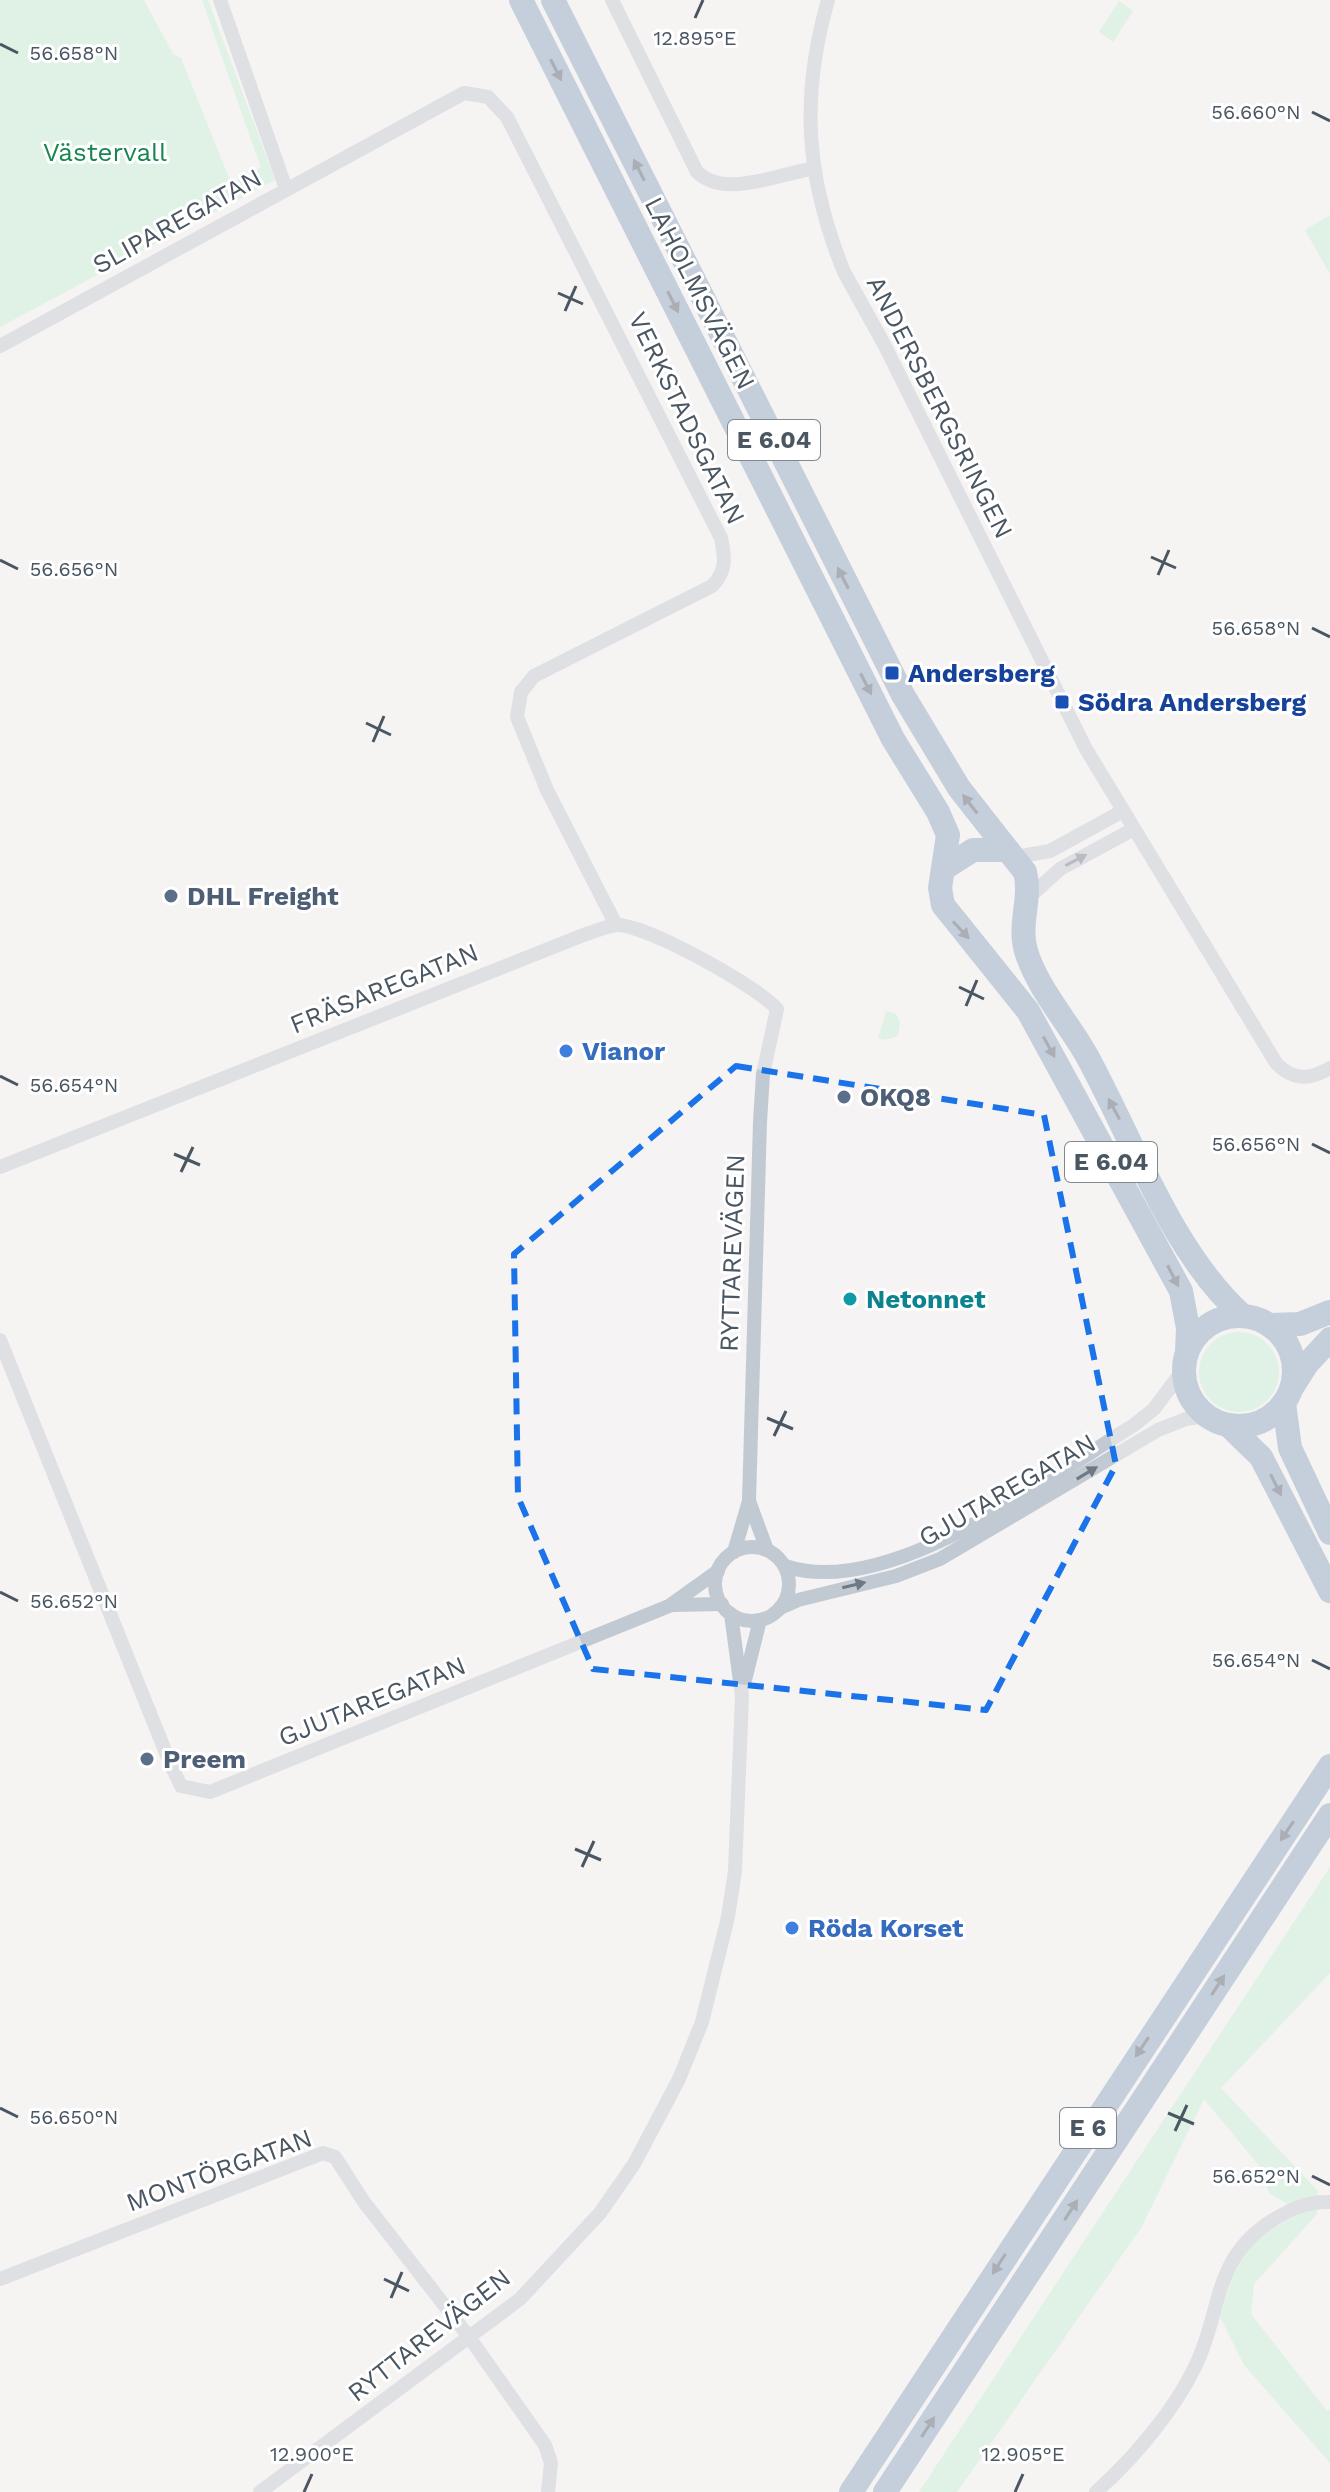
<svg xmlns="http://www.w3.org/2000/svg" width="1330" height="2492" font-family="'Work Sans',sans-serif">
	<rect width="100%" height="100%" fill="#f5f3f3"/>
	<g fill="#c3f1d5">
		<polygon points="0,0 144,0 173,54 181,58 231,183 261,168 202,0 208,0 275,180 0,327"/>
		<polygon points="1119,1 1133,11 1113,42 1099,32"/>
		<polygon points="1330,215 1330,274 1305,230"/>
		<polygon points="886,1011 896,1014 900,1022 898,1036 885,1040 878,1038"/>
		<circle cx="1239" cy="1372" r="40"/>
		<path d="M1330,1867V1973L1221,2088L1318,2191L1317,2214L1254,2284L1251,2314L1327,2411L1330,2409V2463L1244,2365L1220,2317C1237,2258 1245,2241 1302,2213L1269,2193L1261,2168L1204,2099L1141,2228L957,2492H919Z"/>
	</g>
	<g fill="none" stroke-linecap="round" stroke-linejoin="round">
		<g stroke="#c1cad2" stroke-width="14">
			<polyline points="220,0 286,189"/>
			<path d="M612,0L697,172C725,199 777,174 812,169"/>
			<path d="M828,0C800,98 806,178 844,272L884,344L1086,749L1276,1063C1293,1081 1310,1080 1330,1068"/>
			<path d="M0,346L464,93L488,97L507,117L721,538C725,557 727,571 712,586L534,676L521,692L517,717L547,790L616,925"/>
			<polyline points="1015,857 1050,851 1121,812"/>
			<polyline points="1027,899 1060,869 1132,830"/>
			<path d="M0,1167L586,934C596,931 607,926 617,925C647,925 757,986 777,1009L763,1074L760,1122L749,1501L734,1552"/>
			<polyline points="0,1340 170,1763 181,1786 210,1792 669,1606 718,1571"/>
			<polyline points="749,1501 767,1550"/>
			<circle cx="752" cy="1584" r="37"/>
			<path d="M785,1566C888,1601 1047,1478 1134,1425L1154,1409L1183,1370"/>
			<polyline points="673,1605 722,1604"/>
			<polyline points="780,1608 798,1600 896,1576 940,1559 1158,1430 1186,1419 1207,1416"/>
			<polyline points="745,1680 760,1620"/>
			<polyline points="0,2279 323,2153 335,2157 364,2202 469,2337 545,2445 551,2463 548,2492"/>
			<polyline points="260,2492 520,2299 600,2213 634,2164 679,2079 702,2022 728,1917 735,1871 742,1696 731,1614"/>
			<path d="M1096,2492C1133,2459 1173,2412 1195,2367C1223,2310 1211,2259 1273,2220C1291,2209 1308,2201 1330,2202"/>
		</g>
		<g stroke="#8ba5c1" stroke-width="24">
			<polyline points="521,0 893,739 938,812 948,835 940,888 943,905 1028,1011 1181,1291 1188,1328 1187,1351"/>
			<path d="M553,0L903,695L959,788L1025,872C1032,898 1018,924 1026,951C1037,988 1068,1022 1087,1056C1133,1140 1172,1253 1243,1316"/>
			<polyline points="945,868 973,850 1006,850"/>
			<circle cx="1239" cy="1371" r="55"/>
			<polyline points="1269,1325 1300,1324 1330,1312"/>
			<polyline points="1293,1386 1307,1364 1330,1339"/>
			<polyline points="1284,1403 1290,1448 1330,1533"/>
			<polyline points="1228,1425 1261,1457 1330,1591"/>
			<polyline points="851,2492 1330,1766"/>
			<polyline points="885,2492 1330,1815"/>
		</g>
	</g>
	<defs><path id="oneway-solid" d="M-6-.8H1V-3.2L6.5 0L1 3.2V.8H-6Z" transform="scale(2)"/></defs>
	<g fill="#505e6b">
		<use href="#oneway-solid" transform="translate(556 70) rotate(63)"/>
		<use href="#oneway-solid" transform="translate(639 170) rotate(-117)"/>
		<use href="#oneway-solid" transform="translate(673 302) rotate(63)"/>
		<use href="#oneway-solid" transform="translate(843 578) rotate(-117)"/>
		<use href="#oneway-solid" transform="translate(866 684) rotate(63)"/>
		<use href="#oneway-solid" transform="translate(970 804) rotate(-128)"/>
		<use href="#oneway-solid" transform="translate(961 930) rotate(47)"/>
		<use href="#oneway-solid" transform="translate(1049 1047) rotate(61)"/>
		<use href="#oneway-solid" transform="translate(1114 1109) rotate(-118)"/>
		<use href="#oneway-solid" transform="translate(1173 1276) rotate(63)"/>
		<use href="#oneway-solid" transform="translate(1276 1485) rotate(63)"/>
		<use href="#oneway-solid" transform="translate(1287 1831) rotate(124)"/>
		<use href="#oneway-solid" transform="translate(1218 1985) rotate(-57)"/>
		<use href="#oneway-solid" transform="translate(1142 2047) rotate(124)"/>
		<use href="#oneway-solid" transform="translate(1071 2210) rotate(-57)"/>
		<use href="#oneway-solid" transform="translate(999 2264) rotate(123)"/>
		<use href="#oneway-solid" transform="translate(928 2427) rotate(-57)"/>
	</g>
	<g fill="#6e7983">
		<use href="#oneway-solid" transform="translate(1076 860) rotate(-28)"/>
		<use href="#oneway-solid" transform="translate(1087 1473) rotate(-31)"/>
		<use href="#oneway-solid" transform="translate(854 1585) rotate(-13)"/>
	</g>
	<path d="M0 0H1330V2492H0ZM736,1066L1044,1115L1116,1465L986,1710L593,1669L518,1497L514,1254Z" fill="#f5f3f3" fill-opacity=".55" fill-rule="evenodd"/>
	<path fill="none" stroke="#1a73e8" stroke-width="6" stroke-dasharray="16 10" stroke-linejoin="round" d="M736,1066L1044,1115L1116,1465L986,1710L593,1669L518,1497L514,1254Z"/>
	<path fill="none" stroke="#4a5661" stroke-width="3" d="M695,18L703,0M0,44L18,53M1312,112L1330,121M558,293L583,304M565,311L576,286M1151,557L1176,568M0,560L18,569M1158,575L1169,550M1312,628L1330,637M366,723L391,735M373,742L384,716M959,987L984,999M966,1006L977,980M0,1076L18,1085M1312,1144L1330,1153M174,1154L200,1165M181,1172L193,1147M767,1418L793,1429M774,1436L786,1411M0,1592L18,1601M1312,1660L1330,1669M575,1849L601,1860M582,1867L594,1841M0,2108L18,2117M1168,2113L1194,2124M1175,2131L1187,2105M1312,2176L1330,2185M384,2279L409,2291M391,2298L402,2272M304,2492L312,2474M1015,2492L1023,2474"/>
	<g fill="#1a4fb4" stroke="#fff" stroke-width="3">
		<rect x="884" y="665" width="16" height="16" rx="4"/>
		<rect x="1054" y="694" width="16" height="16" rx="4"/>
	</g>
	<g fill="#5c6f8a" stroke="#fff" stroke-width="3">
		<circle cx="171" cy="896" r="8"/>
		<circle cx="844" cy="1097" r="8"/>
		<circle cx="147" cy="1759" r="8"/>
	</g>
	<g fill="#3f7fe0" stroke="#fff" stroke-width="3">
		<circle cx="566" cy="1051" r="8"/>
		<circle cx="792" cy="1928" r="8"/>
	</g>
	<circle fill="#0f9aa8" stroke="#fff" stroke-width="3" cx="850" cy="1299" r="8"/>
	<g text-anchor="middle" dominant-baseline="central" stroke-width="6" stroke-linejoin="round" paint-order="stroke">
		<g fill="#fff" stroke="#808990" stroke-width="2">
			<rect x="728" y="420" width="92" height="40" rx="6"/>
			<rect x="1065" y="1142" width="92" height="40" rx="6"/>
			<rect x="1060" y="2108" width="56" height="40" rx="6"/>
		</g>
		<g font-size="24" font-weight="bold" fill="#4a5661">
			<text x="774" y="440">E 6.04</text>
			<text x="1111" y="1162">E 6.04</text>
			<text x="1088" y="2128">E 6</text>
		</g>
		<g font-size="26" fill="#17864f" stroke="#fff">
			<text x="105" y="152">Västervall</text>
		</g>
		<g font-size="26" fill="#4a5661" stroke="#fff">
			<text transform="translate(177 221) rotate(-29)">SLIPAREGATAN</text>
			<text transform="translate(700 293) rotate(63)">LAHOLMSVÄGEN</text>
			<text transform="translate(940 407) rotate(63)">ANDERSBERGSRINGEN</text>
			<text transform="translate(687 418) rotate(64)">VERKSTADSGATAN</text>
			<text transform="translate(384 988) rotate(-22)">FRÄSAREGATAN</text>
			<text transform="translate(732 1253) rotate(-88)">RYTTAREVÄGEN</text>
			<text transform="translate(1007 1490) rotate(-30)">GJUTAREGATAN</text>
			<text transform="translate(372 1701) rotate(-22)">GJUTAREGATAN</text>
			<text transform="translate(219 2170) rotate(-20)">MONTÖRGATAN</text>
			<text transform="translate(429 2335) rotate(-38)">RYTTAREVÄGEN</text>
		</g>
		<g font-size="26" font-weight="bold" fill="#164399" stroke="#fff" text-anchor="start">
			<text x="908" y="673">Andersberg</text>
			<text x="1078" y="702">Södra Andersberg</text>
		</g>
		<g font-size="26" font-weight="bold" fill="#4e5e75" stroke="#fff" text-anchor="start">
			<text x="187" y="896">DHL Freight</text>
			<text x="860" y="1097">OKQ8</text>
			<text x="163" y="1759">Preem</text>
		</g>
		<g font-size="26" font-weight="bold" fill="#366cbe" stroke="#fff" text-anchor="start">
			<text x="582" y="1051">Vianor</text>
			<text x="808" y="1928">Röda Korset</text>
		</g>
		<g font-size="26" font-weight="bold" fill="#0d838f" stroke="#fff" text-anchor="start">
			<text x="866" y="1299">Netonnet</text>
		</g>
	</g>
	<g font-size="20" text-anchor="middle" fill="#4a5661" stroke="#fff" stroke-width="6" stroke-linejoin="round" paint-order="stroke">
		<text x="695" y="45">12.895°E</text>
		<text x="74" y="60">56.658°N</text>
		<text x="1256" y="119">56.660°N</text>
		<text x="74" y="576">56.656°N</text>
		<text x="1256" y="635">56.658°N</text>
		<text x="74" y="1092">56.654°N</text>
		<text x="1256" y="1151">56.656°N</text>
		<text x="74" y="1608">56.652°N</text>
		<text x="1256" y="1667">56.654°N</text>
		<text x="74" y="2124">56.650°N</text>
		<text x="1256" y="2183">56.652°N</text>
		<text x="312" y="2461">12.900°E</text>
		<text x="1023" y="2461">12.905°E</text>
	</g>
</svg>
